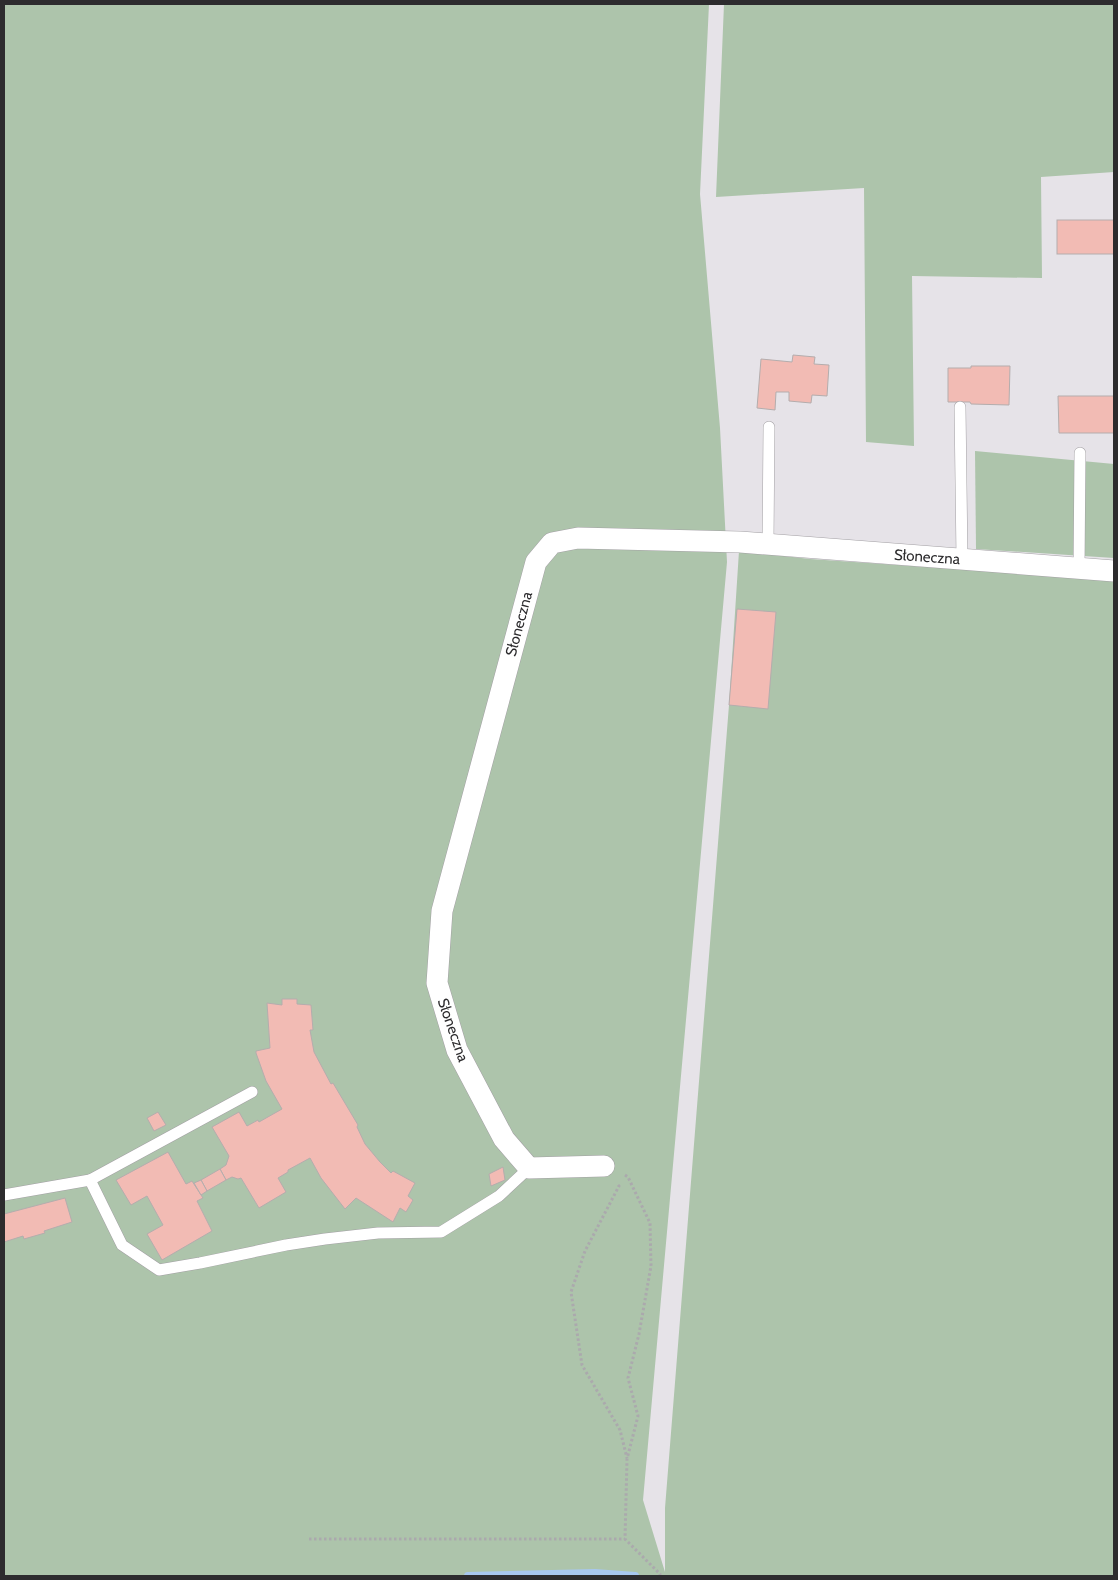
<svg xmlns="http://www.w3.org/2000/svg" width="1118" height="1580" font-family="Cabin,sans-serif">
	<rect width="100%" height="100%" fill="#e6e3e8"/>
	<g fill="#adc4ab">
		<polygon points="4,4 709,4 700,194 720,428 727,562 643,1500 665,1572 665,1508 729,705 739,551 810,559 1114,580 1114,1576 4,1576"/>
		<polygon points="724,4 1114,4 1114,172 1041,177 1042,278 912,276 914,446 866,442 864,188 716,197"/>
		<polygon points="975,451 1114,464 1114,558 976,549"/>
	</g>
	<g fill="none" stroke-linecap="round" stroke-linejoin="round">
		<polyline stroke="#a8c8ef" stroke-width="8" points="468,1576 595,1573 635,1576"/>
	</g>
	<g fill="#f2bbb4" stroke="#b4adad">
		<rect x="1057" y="220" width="57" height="34"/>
		<polygon points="793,355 815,357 814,364 829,365 827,396 812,395 811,403 789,401 789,392 776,392 775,410 757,408 761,359 792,362"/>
		<polygon points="971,366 1010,366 1009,405 971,404 970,402 948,402 948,368 971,368"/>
		<polygon points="1058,396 1114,396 1114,433 1059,433"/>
		<polygon points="737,609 776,612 768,709 729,705"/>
		<polygon points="282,999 297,999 297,1004 311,1005 313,1030 310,1030 314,1052 331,1084 333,1083 358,1125 357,1127 365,1144 380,1162 391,1173 393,1171 415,1183 408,1196 413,1200 406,1212 400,1208 393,1222 356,1198 345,1209 321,1178 310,1158 288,1170 288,1172 278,1178 286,1192 259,1208 241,1178 238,1179 232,1177 226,1180 220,1169 226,1165 229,1156 212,1127 239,1112 247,1126 258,1120 259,1122 282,1109 266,1081 256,1053 256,1051 270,1048 267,1003 282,1005"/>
		<polygon points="158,1112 166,1125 154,1131 147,1118"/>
		<polygon points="168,1152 186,1184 192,1181 203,1198 197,1201 212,1231 162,1260 147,1234 163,1225 147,1196 131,1205 116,1180"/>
		<polygon points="503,1167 505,1180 491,1186 489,1174"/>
		<polygon points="220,1169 226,1180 207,1191 201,1180"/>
		<polygon points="201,1180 207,1191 201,1195 194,1183"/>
		<polygon points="65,1198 72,1222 44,1231 45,1233 24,1239 23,1236 4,1242 4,1214"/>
	</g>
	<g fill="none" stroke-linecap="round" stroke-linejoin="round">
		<g stroke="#a3a0a4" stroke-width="12">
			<g id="service">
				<polyline points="960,407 962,559"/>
				<polyline points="768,544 769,427"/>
				<polyline points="1079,569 1080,453"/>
				<polyline points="252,1092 90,1180 122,1245 159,1270 200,1263 286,1245 325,1239 378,1233 441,1232 499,1196 529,1168"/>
				<polyline points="4,1195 90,1180"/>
			</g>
		</g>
		<g stroke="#a3a0a4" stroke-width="22">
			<polyline id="minor" points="604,1166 529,1168 504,1139 457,1050 437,983 442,911 536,562 552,543 578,538 740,542 1114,571"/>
		</g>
		<g stroke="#aba9ad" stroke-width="3" stroke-dasharray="2.5 2.5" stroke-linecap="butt">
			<polyline points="625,1175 628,1177 650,1223 651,1266 639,1334 628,1378 638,1416 627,1459 625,1539 660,1574 660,1576"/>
			<polyline points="618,1185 619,1186 585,1251 571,1292 582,1365 620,1430 627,1458"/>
			<polyline points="309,1539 625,1539"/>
		</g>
		<use href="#service" stroke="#fff" stroke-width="11"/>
		<use href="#minor" stroke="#fff" stroke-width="21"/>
	</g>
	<g text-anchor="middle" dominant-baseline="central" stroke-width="4" stroke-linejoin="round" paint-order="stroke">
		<g font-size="15" fill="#2d2c2e" stroke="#fff">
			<text transform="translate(927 557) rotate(4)">Słoneczna</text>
			<text transform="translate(519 624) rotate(-75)">Słoneczna</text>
			<text transform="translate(453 1030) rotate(71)">Słoneczna</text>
		</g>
	</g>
	<rect width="1118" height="1580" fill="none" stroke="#2d2c2e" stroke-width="10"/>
</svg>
